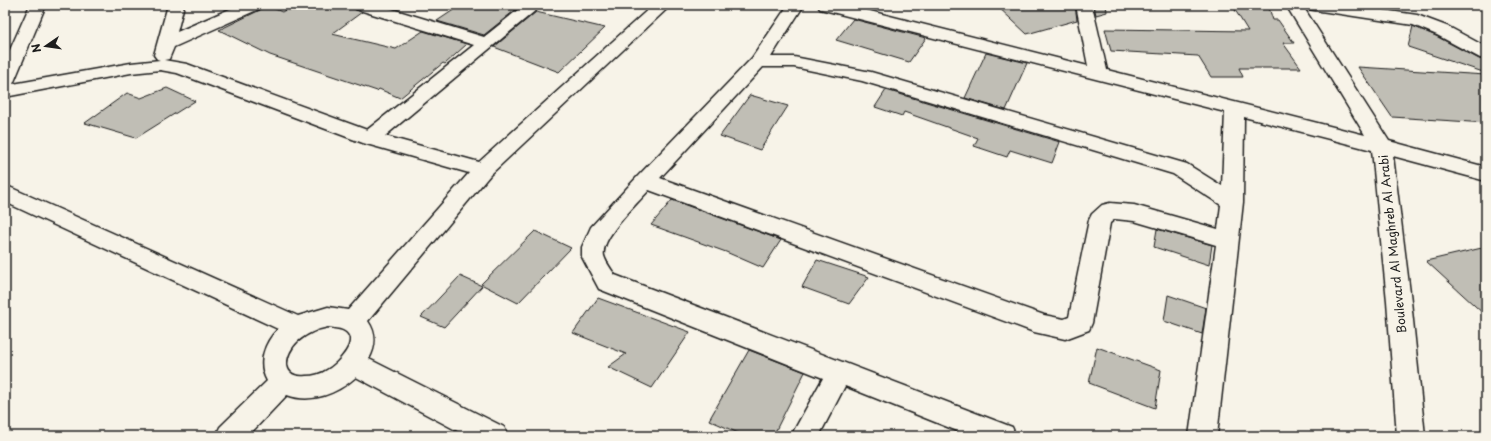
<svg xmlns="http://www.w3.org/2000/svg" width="1491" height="441" font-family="'Playpen Sans',sans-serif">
	<rect width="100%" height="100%" fill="#f7f3e8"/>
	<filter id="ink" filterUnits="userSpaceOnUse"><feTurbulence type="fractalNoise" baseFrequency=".025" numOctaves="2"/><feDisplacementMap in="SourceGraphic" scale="8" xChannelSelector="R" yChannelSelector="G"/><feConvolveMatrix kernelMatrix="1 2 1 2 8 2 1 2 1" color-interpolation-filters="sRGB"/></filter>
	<g filter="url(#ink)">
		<g fill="#c0beb5" stroke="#1c1c1c">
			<polygon points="266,5 282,12 293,5 353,5 356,10 362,12 332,34 396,49 423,31 467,44 445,64 443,63 400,98 379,89 377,91 270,55 219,30 260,10"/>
			<polygon points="461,5 510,5 519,7 484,35 437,21"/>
			<polygon points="996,5 1075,5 1077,20 1027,34"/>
			<polygon points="1094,5 1106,5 1107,12 1096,15"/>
			<polygon points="1232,5 1268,5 1273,20 1278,20 1294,43 1283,43 1301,68 1239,68 1243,77 1211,77 1198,56 1111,51 1105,29 1248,31"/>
			<polygon points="536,12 605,28 559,72 494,47"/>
			<polygon points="853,19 926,38 909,62 836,40"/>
			<polygon points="1413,26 1436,36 1479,59 1486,60 1486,73 1408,47"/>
			<polygon points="986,53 1027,63 1006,110 965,98"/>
			<polygon points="1358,67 1486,75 1486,123 1392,117"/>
			<polygon points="167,88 195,101 136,138 85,123 127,93 141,98"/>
			<polygon points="886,90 1060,142 1052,163 1010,150 1007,157 974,146 978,138 904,112 902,116 875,107"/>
			<polygon points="750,95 788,106 760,150 720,136"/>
			<polygon points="672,200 781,240 763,268 726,252 651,225"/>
			<polygon points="1157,229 1212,245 1209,265 1154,247"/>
			<polygon points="535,231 571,248 518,303 481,284"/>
			<polygon points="1486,247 1486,316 1426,261"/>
			<polygon points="817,260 869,277 849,304 802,287"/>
			<polygon points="460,276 482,286 444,327 421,317"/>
			<polygon points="1168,295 1206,308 1202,334 1164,321"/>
			<polygon points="598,298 690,332 652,388 608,367 626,354 573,333"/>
			<polygon points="1097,347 1161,370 1155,408 1089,383"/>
			<polygon points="749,350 805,372 773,436 745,436 709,420"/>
		</g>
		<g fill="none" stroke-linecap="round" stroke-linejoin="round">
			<g stroke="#1c1c1c" stroke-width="3">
				<g id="street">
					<path d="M30,5H46L13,84L131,63L160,60L157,59L154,55L168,5H184L177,32L239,5H261L259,9L174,47L169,59L164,60L187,64L367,130L474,45L356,9L354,5H379L484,37L524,5H542L385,136L479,162L653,5H671L490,175L368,321C377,334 376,346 369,359L504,427L508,436H467L356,377C337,394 311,404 287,395L248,436H216L220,427L267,381C257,363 264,343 278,329L5,202V185L298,316L328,307L348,310L469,173L363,143L177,73L160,70L131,73L5,97V61ZM328,327C333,328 339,328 343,330C362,339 338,364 327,370C321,374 314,376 306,376C281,379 283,355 298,341C306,334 317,329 328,327Z"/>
					<path d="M788,5H804L771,57H794L871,72L1187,164L1222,186L1225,112L820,9L818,5H846L1088,66L1076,5H1092L1107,70L1365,135L1286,5H1302L1389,141L1486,167V181L1393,156L1411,301L1425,436H1397L1387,301L1372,150L1244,117L1243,202L1217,436H1189L1216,245L1134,221L1115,219L1110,223L1092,323L1089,330L1065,339L1034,332L649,190C637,204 600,238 604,256C606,263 612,270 615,275L1012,427L1016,436H970L845,386L819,436H791L823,378L599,289L582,257V247L591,227L638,176L752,58ZM763,67H794L862,81L1173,174L1221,205L1218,229L1134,205L1110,203L1102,205L1092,214L1089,220L1069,317L1064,319L1044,315L660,178Z"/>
					<polygon points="1306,5 1348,5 1417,15 1449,27 1486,47 1486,59 1480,58 1437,35 1413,25 1314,10 1308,9"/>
				</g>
			</g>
			<use href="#street" fill="#f7f3e8" fill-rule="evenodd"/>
		</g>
	</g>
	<g text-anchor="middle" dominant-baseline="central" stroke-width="3.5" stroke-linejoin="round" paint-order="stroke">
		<g font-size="12" fill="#1c1c1c" stroke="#f7f3e8">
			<text transform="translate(1392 244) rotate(-96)">Boulevard Al Maghreb Al Arabi</text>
		</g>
	</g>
	<rect width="1491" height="441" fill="none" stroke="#f7f3e8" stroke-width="20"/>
	<rect x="10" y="10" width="1471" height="421" fill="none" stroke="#1c1c1c" stroke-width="1.5" filter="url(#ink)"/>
	<g transform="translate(46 46) rotate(257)" stroke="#f7f3e8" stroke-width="3" paint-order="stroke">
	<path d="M0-3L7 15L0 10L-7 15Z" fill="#1c1c1c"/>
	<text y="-6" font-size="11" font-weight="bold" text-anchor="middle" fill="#1c1c1c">N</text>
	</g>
</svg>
